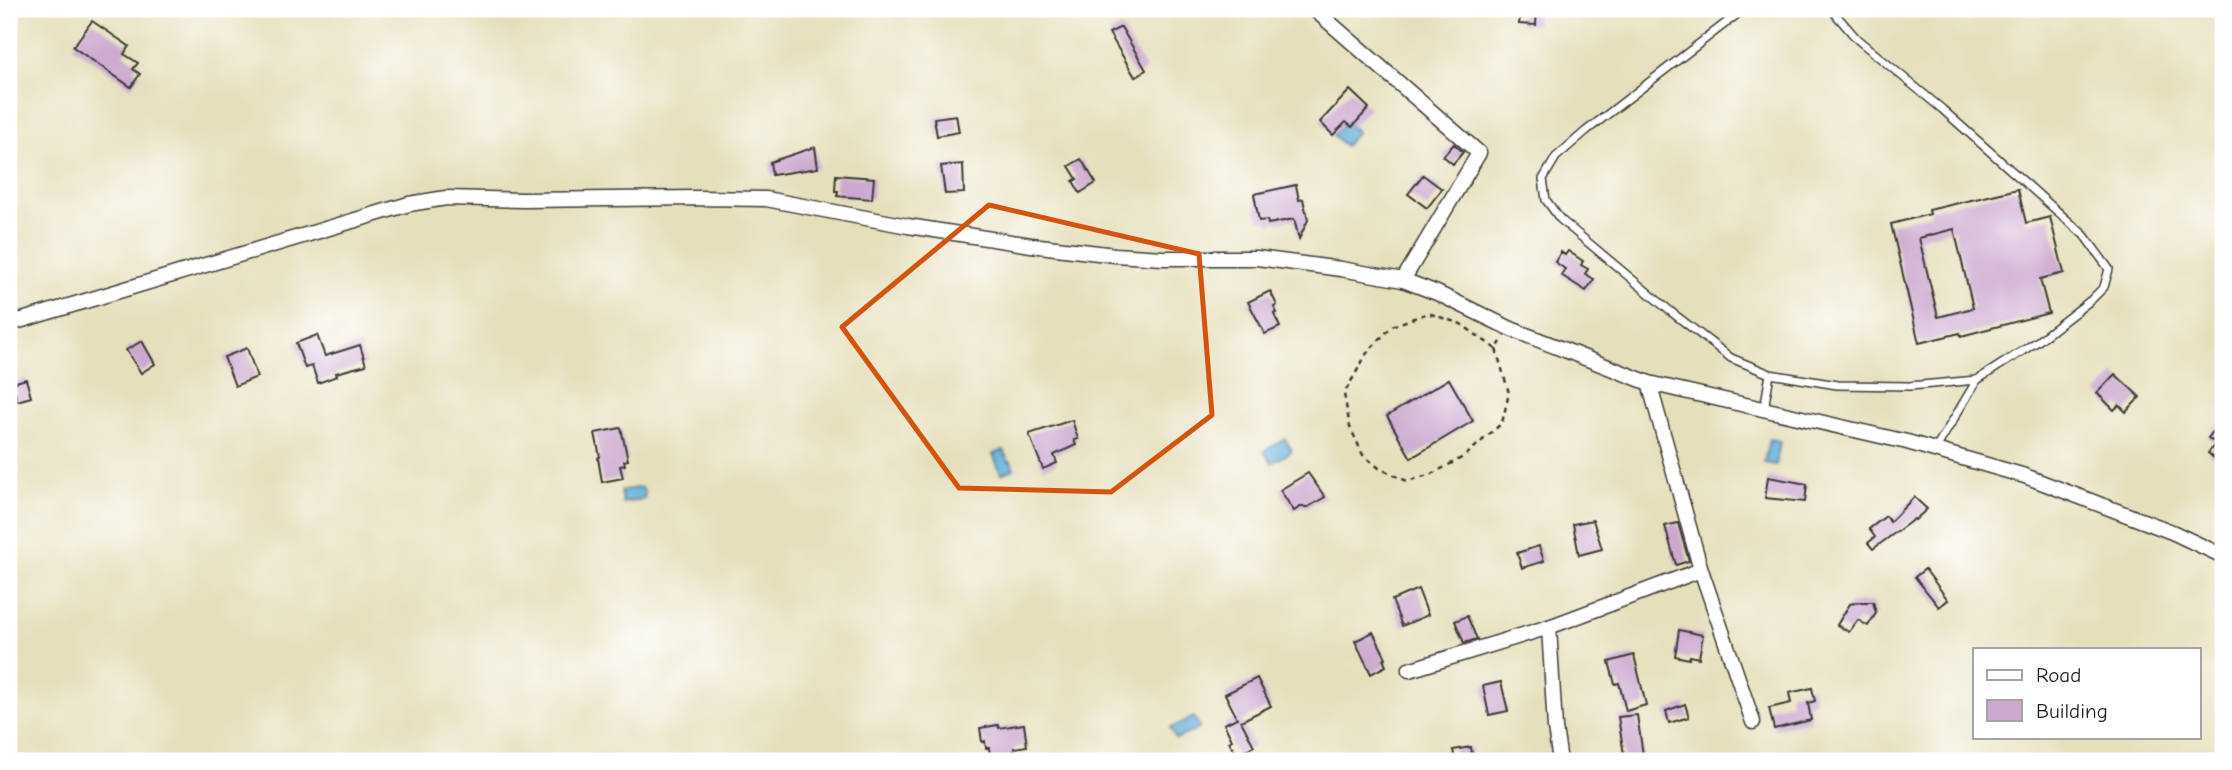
<svg xmlns="http://www.w3.org/2000/svg" width="2232" height="770" font-family="'Comic Neue',sans-serif">
	<rect width="100%" height="100%" fill="#fff"/>
	<filter id="ink" filterUnits="userSpaceOnUse"><feTurbulence type="fractalNoise" baseFrequency=".0143" numOctaves="2"/><feDisplacementMap in="SourceGraphic" scale="14" xChannelSelector="R" yChannelSelector="G"/><feConvolveMatrix kernelMatrix="1 2 1 2 8 2 1 2 1" color-interpolation-filters="sRGB"/></filter>
	<filter id="wash" filterUnits="userSpaceOnUse"><feTurbulence type="fractalNoise" baseFrequency=".00686" numOctaves="4" result="noise"/><feDisplacementMap in="SourceGraphic" scale="28" xChannelSelector="R" yChannelSelector="G"/><feGaussianBlur stdDeviation="1.57" result="paint"/><feColorMatrix in="noise" values="0 0 0 0 0 0 0 0 0 0 0 0 0 0 0 0 0 1.4 0 .05"/><feComposite in="paint" operator="in"/></filter>
	<g filter="url(#wash)">
		<rect width="100%" height="100%" fill="#e6dfbb"/>
		<g fill="#60afda" stroke="#3e667b" stroke-width="2">
			<polygon points="1346,122 1357,132 1345,146 1333,135"/>
			<polygon points="1285,439 1292,451 1272,463 1264,451"/>
			<polygon points="1769,439 1780,441 1776,465 1764,463"/>
			<polygon points="1004,450 1008,461 1011,461 1014,469 1001,474 993,454"/>
			<polygon points="641,487 645,492 644,499 623,503 621,491"/>
			<polygon points="1194,717 1200,728 1176,739 1170,728"/>
		</g>
		<g id="blocks">
			<g fill="#cca8cf" fill-rule="evenodd">
				<polygon points="1521,9 1537,9 1536,25 1519,24"/>
				<polygon points="92,21 129,46 124,54 138,63 133,69 140,74 131,87 73,47"/>
				<polygon points="1121,27 1146,70 1135,77 1109,33"/>
				<polygon points="1350,90 1369,108 1352,127 1346,122 1333,135 1320,122"/>
				<polygon points="956,115 959,132 937,136 934,118"/>
				<polygon points="1454,144 1463,152 1453,164 1443,156"/>
				<polygon points="815,147 818,168 772,175 770,162"/>
				<polygon points="1081,159 1096,183 1080,193 1073,181 1077,179 1069,166"/>
				<polygon points="963,164 964,193 945,194 941,166"/>
				<polygon points="836,175 874,178 872,199 837,196 838,191 835,191"/>
				<polygon points="1423,175 1442,189 1427,208 1408,194"/>
				<polygon points="1296,185 1299,200 1303,199 1308,220 1299,239 1294,219 1268,224 1267,220 1259,221 1254,194"/>
				<path d="M2018,189L2026,223L2050,217L2064,273L2040,279L2049,313L1961,336L1960,333L1919,343L1891,224L1930,214L1929,210ZM1954,229L1973,308L1938,317L1919,238Z"/>
				<polygon points="1568,251 1583,261 1581,265 1588,269 1585,274 1594,279 1586,291 1561,275 1565,269 1555,262 1561,252 1565,255"/>
				<polygon points="1270,291 1277,305 1274,307 1277,313 1274,314 1280,327 1265,334 1248,302"/>
				<polygon points="317,335 325,356 360,345 366,365 336,373 337,376 318,383 312,366 305,368 296,343"/>
				<polygon points="142,341 155,364 141,373 126,350"/>
				<polygon points="247,348 257,377 235,386 224,357"/>
				<polygon points="2115,374 2140,397 2126,412 2119,405 2114,410 2097,393"/>
				<polygon points="26,379 31,397 17,401 13,383"/>
				<polygon points="1449,379 1473,421 1411,458 1387,416"/>
				<polygon points="2223,418 2223,465 2208,453 2216,443 2208,438"/>
				<polygon points="1072,420 1078,439 1074,440 1076,445 1054,455 1057,463 1043,469 1029,434"/>
				<polygon points="621,428 628,460 624,461 625,465 620,466 623,478 602,482 598,458 600,457 595,433"/>
				<polygon points="1308,473 1325,497 1308,507 1300,507 1294,511 1280,490"/>
				<polygon points="1768,477 1807,484 1805,502 1765,498"/>
				<polygon points="1914,497 1927,509 1915,520 1914,519 1873,549 1868,543 1875,537 1869,529 1886,516 1890,522"/>
				<polygon points="1593,520 1602,549 1579,555 1573,524"/>
				<polygon points="1678,523 1689,561 1676,565 1665,526"/>
				<polygon points="1539,546 1544,561 1522,568 1517,553"/>
				<polygon points="1925,569 1948,600 1939,607 1915,577"/>
				<polygon points="1418,589 1428,615 1402,626 1392,600"/>
				<polygon points="1860,602 1873,602 1876,613 1868,626 1858,620 1849,632 1837,625 1850,604"/>
				<polygon points="1467,616 1477,639 1464,643 1455,621"/>
				<polygon points="1679,630 1703,635 1699,658 1690,656 1689,659 1675,656"/>
				<polygon points="1373,632 1386,658 1383,659 1386,666 1371,674 1355,641"/>
				<polygon points="1634,655 1646,705 1626,711 1619,683 1615,684 1609,662"/>
				<polygon points="1257,678 1271,706 1241,721 1254,746 1237,755 1229,742 1232,740 1224,724 1237,718 1225,694"/>
				<polygon points="1501,682 1508,711 1489,715 1483,686"/>
				<polygon points="1812,688 1815,701 1808,703 1811,720 1774,729 1769,708 1791,703 1789,693"/>
				<polygon points="1685,704 1689,717 1669,723 1666,711"/>
				<polygon points="1637,715 1644,761 1625,761 1618,717"/>
				<polygon points="1024,724 1027,746 1014,748 1016,759 991,761 989,748 986,748 985,741 982,742 980,728 998,725 999,728"/>
				<polygon points="1471,747 1473,761 1455,761 1453,750"/>
			</g>
		</g>
	</g>
	<g filter="url(#ink)">
		<use href="#blocks" fill-opacity="0" stroke="#3a3934" stroke-width="2"/>
		<g fill="none" stroke-linecap="round" stroke-linejoin="round">
			<g stroke="#3a3934" stroke-width="10">
				<g id="service">
					<polyline points="1744,9 1586,131 1556,157 1543,179 1546,200 1560,219 1670,311 1731,358 1770,374 1837,385 1910,386 1977,380 2038,341 2091,300 2104,287 2109,269 2084,235 1942,109 1857,39 1831,9"/>
					<polyline points="1764,409 1770,374"/>
					<polyline points="1935,450 1977,380"/>
				</g>
			</g>
			<g stroke="#3a3934" stroke-width="17">
				<g id="minor">
					<polyline points="1314,9 1479,153 1403,280"/>
					<polyline points="9,324 409,204 446,198 524,200 697,198 766,199 908,226 1031,245 1115,255 1163,258 1257,258 1341,269 1403,280 1437,293 1511,329 1649,383 1907,442 2025,476 2172,532 2223,556"/>
					<polyline points="1701,570 1753,722"/>
					<polyline points="1409,670 1549,627"/>
					<polyline points="1560,761 1555,728 1549,627 1701,570 1649,383"/>
				</g>
			</g>
			<polyline stroke="#3a3934" stroke-width="2.5" stroke-dasharray="5 5" stroke-linecap="butt" points="1496,349 1509,393 1502,423 1465,456 1432,474 1407,481 1379,468 1363,455 1350,427 1344,394 1367,353 1392,326 1428,313 1461,324 1496,349 1501,342"/>
			<use href="#service" stroke="#fff" stroke-width="7"/>
			<use href="#minor" stroke="#fff" stroke-width="14"/>
		</g>
	</g>
	<path fill="none" stroke="#d4530e" stroke-width="5" stroke-linejoin="round" d="M989,205L1199,254L1212,415L1111,492L959,488L842,327Z"/>
	<rect width="2232" height="770" fill="none" stroke="#fff" stroke-width="35"/>
	<rect x="1973" y="648" width="228" height="91" fill="#ffffff" stroke="#a4a4a4" stroke-width="2"/>
	<rect x="1987" y="670" width="35" height="10" fill="#ffffff" stroke="#a4a4a4" stroke-width="2"/>
	<text x="2036" y="682" font-size="21" fill="#1c1c1c">Road</text>
	<rect x="1987" y="700" width="35" height="21" fill="#cca8cf" stroke="#a4a4a4" stroke-width="2"/>
	<text x="2036" y="718" font-size="21" fill="#1c1c1c">Building</text>
</svg>
